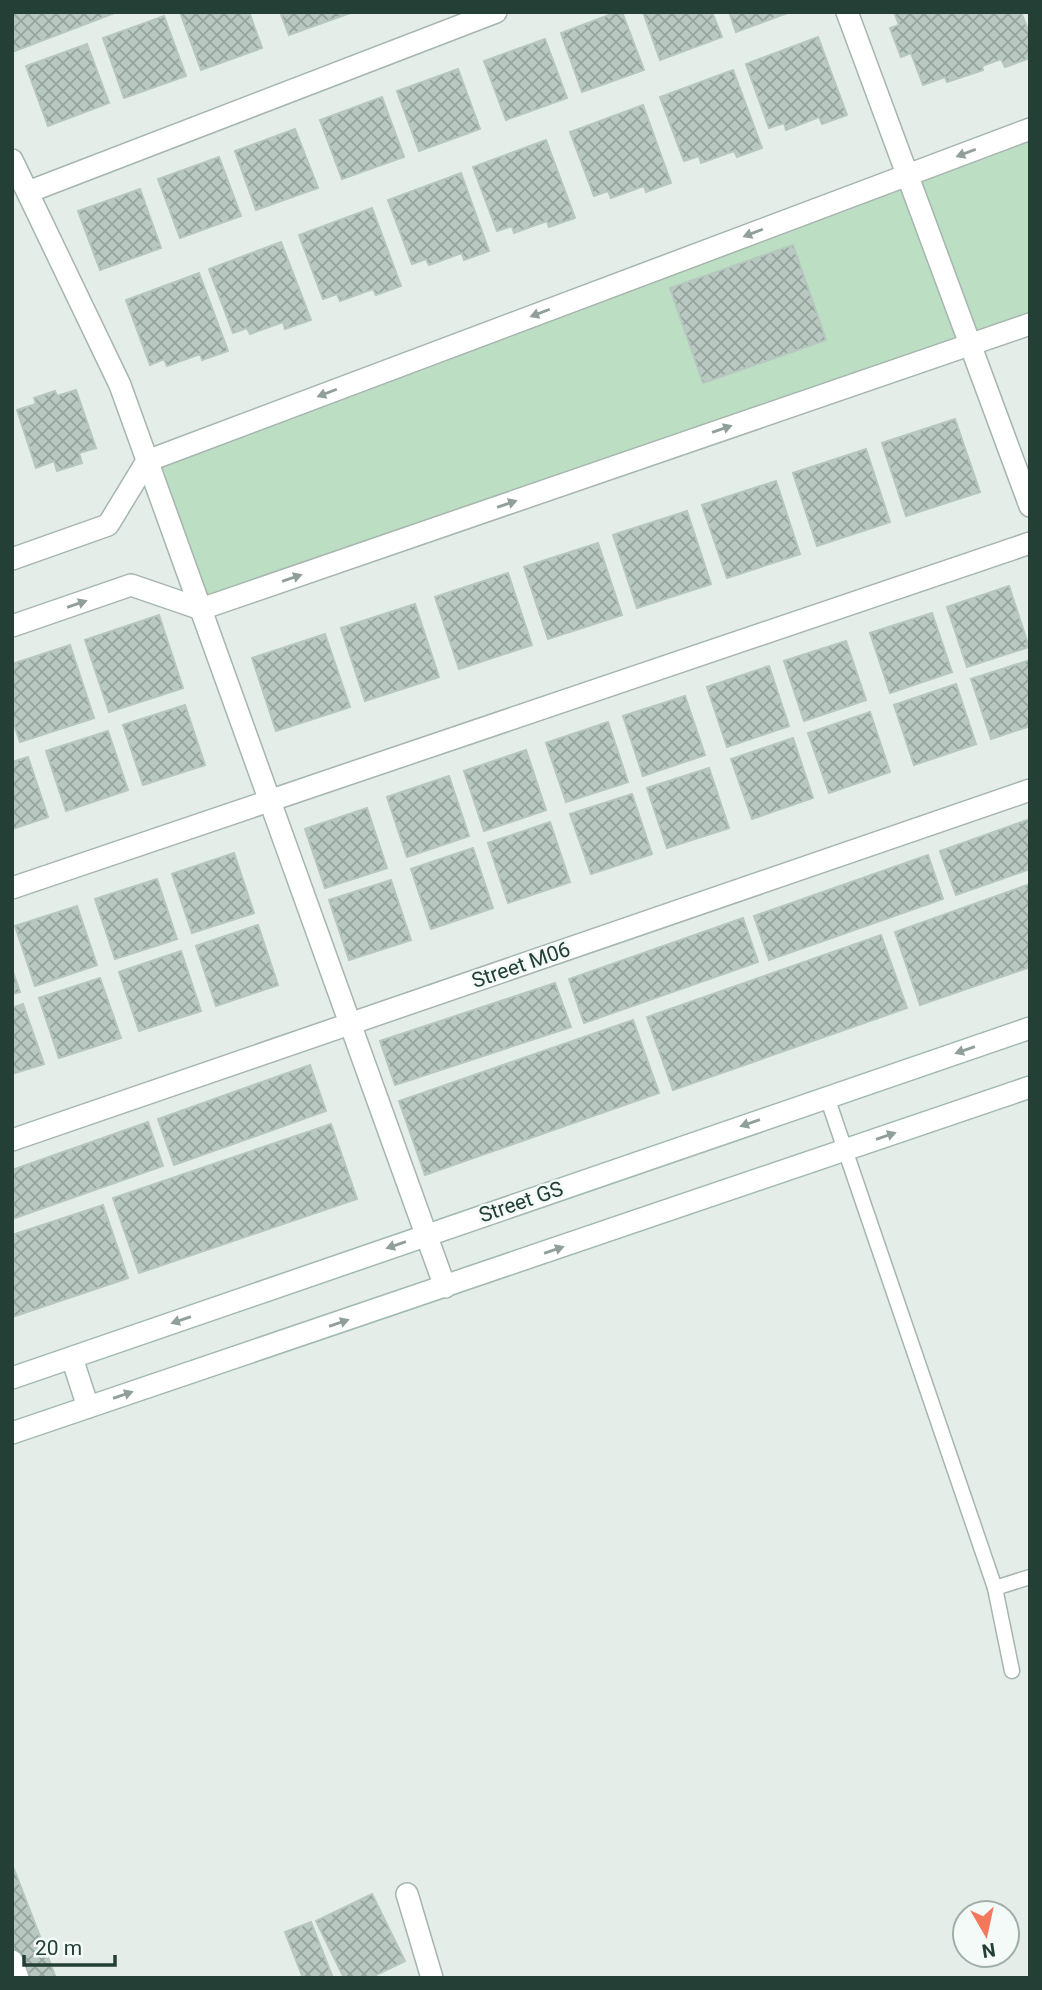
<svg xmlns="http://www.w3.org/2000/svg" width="1042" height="1990" font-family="Roboto,sans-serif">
	<defs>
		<pattern id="building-cross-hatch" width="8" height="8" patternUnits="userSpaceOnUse" patternTransform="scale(1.75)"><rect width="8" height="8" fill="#b9c8c1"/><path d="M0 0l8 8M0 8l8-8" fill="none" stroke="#96a49e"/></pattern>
	</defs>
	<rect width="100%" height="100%" fill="#e4ede8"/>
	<polygon fill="#bcdec3" points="1030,129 1030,324 201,609 147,461"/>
	<g fill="url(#building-cross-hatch)" stroke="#b6c7bf" stroke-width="2">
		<polygon points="12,12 117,12 12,52"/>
		<polygon points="180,12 249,12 262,48 201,70"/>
		<polygon points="280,12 349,12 350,13 289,35"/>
		<polygon points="617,12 622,12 644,70 582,92 561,33"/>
		<polygon points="643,12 712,12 722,37 660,60"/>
		<polygon points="729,12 790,12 736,32"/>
		<polygon points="894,12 1021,12 1030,35 1030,58 1005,67 1001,59 982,66 983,70 947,82 945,77 923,85 911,53 901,57 890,28 899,25"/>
		<polygon points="164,16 186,76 124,98 103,38"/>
		<polygon points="818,37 847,115 822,124 819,117 786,130 784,123 769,128 746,64"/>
		<polygon points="545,39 567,98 506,120 484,61"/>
		<polygon points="87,44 109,103 48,126 26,66"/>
		<polygon points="458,69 480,129 419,151 397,91"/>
		<polygon points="733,70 762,148 737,157 734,151 701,163 699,156 684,161 660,97"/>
		<polygon points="382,97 404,157 342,179 320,120"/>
		<polygon points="643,105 671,183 646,192 644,186 611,198 608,191 594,196 570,132"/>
		<polygon points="295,129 318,188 256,210 235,151"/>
		<polygon points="546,140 575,218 549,227 547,221 514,233 512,226 497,231 473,167"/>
		<polygon points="219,157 241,216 180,238 158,179"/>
		<polygon points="461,173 489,251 464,260 462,253 429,265 426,259 412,264 388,200"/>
		<polygon points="140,189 161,248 100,270 78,211"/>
		<polygon points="372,208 401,286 376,295 373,289 340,301 337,294 323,299 299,235"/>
		<polygon points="281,242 311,320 285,329 283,322 250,334 247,328 233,333 209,269"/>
		<polygon points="793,245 826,340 703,383 670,288"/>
		<polygon points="199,273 228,351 202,360 200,354 167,366 164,359 150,365 126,300"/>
		<polygon points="76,390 96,448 79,453 82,463 57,471 54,461 36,468 17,410 36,404 34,398 55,391 57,396"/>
		<polygon points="955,419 980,492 906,516 882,443"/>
		<polygon points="866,449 890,522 817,546 793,473"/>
		<polygon points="776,481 800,554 727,578 702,505"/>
		<polygon points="687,511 711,584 637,608 613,535"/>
		<polygon points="598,543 622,615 548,639 524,567"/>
		<polygon points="508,573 532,645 459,669 435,597"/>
		<polygon points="1009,586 1029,647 967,667 947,607"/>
		<polygon points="415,604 439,677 365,701 341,628"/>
		<polygon points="932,613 952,672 890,693 870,633"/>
		<polygon points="159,615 183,688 109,712 85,640"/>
		<polygon points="325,634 350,707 276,731 252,658"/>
		<polygon points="846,641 866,700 804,721 784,661"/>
		<polygon points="70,645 94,718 20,742 12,719 12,664"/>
		<polygon points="1030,660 1030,726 991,739 971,679"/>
		<polygon points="769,666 789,726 727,747 707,687"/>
		<polygon points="956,684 976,744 914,765 894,705"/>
		<polygon points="685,696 705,755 643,776 623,716"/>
		<polygon points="185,705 205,765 143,785 123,725"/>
		<polygon points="870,712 890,772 829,793 808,733"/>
		<polygon points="608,722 628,782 566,802 546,743"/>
		<polygon points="108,731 128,790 66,811 46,751"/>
		<polygon points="793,738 813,798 752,819 731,759"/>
		<polygon points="526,750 546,810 484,831 464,771"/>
		<polygon points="28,757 48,817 12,829 12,762"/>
		<polygon points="709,768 729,828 667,848 647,788"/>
		<polygon points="449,776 469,836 407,857 387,797"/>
		<polygon points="632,794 652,854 591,874 570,814"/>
		<polygon points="367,808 387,868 325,888 305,829"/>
		<polygon points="1030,819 1030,869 956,895 940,851"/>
		<polygon points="550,822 570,882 508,903 488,843"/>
		<polygon points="473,848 493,908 431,929 411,869"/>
		<polygon points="234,853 254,913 192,933 172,874"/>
		<polygon points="928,855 943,899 769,960 754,916"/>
		<polygon points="157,879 177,939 115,959 95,899"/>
		<polygon points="391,880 411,940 349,960 329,900"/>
		<polygon points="1030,884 1030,967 920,1005 895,932"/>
		<polygon points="77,906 97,965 35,986 15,926"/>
		<polygon points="743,918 758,962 584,1023 569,979"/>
		<polygon points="258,925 278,985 216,1006 196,946"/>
		<polygon points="881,935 907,1008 673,1090 647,1017"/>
		<polygon points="181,951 201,1011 139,1031 119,972"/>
		<polygon points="12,969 20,992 12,994"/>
		<polygon points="100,978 121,1038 59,1058 39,998"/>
		<polygon points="555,983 571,1027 395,1085 380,1041"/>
		<polygon points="23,1004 44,1064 12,1074 12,1008"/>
		<polygon points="633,1020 659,1093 425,1175 399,1101"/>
		<polygon points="310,1065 326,1111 174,1165 158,1119"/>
		<polygon points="148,1122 163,1166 12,1219 12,1170"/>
		<polygon points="331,1124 357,1199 139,1273 113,1198"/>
		<polygon points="103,1205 128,1278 12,1317 12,1235"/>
		<polygon points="12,1864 56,1978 12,1978"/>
		<polygon points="372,1894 405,1961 370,1978 344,1978 316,1921"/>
		<polygon points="311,1922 333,1978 303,1978 285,1932"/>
	</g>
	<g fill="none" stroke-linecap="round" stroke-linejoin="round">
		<g stroke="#a6b5af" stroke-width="17">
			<g id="lane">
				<polyline points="827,1097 995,1588"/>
				<polyline points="1012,1671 995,1588 1030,1577"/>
			</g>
		</g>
		<g stroke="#a6b5af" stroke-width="24">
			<g id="street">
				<polyline points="847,12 1030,506"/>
				<polyline points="12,160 120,385 445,1287"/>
				<polyline points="28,192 496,12"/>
				<polyline points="12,559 108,525 147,461 1030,129"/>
				<polyline points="12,626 131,585 201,609 1030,324"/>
				<polyline points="12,888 1030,543"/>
				<polyline points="12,1140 1030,790"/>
				<polyline points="407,1894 432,1978"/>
				<polyline points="12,1961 18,1978"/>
			</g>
		</g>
		<g stroke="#a2b9b0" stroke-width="24">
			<g id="secondary">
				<polyline points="72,1358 88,1407"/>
				<polyline points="12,1378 1030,1028"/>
				<polyline points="12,1433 1030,1087"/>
			</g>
		</g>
		<use href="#lane" stroke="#fff" stroke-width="14"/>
		<use href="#street" stroke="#fff" stroke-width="21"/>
		<use href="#secondary" stroke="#fff" stroke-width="21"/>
	</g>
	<defs><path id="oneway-solid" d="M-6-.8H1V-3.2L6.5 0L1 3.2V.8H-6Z" transform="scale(1.75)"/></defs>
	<g fill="#919f9a">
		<use href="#oneway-solid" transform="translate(966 153) rotate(159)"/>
		<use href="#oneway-solid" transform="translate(753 233) rotate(159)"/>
		<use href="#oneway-solid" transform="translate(540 313) rotate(159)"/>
		<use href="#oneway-solid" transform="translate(327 393) rotate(159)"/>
		<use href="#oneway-solid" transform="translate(722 429) rotate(-19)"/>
		<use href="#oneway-solid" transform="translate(507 504) rotate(-19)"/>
		<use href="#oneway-solid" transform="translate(292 578) rotate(-19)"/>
		<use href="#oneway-solid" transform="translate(77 604) rotate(-19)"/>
		<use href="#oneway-solid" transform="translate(965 1050) rotate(161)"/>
		<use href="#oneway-solid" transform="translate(750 1123) rotate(161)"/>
		<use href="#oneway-solid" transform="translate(886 1136) rotate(-19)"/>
		<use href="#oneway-solid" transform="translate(396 1245) rotate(161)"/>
		<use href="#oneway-solid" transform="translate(554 1250) rotate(-19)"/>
		<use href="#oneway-solid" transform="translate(181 1320) rotate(161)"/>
		<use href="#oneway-solid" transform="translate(339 1323) rotate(-19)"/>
		<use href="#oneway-solid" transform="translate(123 1395) rotate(-19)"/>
	</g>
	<g text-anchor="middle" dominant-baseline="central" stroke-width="5" stroke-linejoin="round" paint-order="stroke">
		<g font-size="21" fill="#233f36" stroke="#f4faf7">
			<text transform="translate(521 965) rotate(-19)">Street M06</text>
			<text transform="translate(521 1202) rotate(-19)">Street GS</text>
		</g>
	</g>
	<rect width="1042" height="1990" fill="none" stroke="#233f36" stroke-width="28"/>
	<g transform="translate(986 1934) rotate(171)"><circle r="33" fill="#f4faf7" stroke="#a0afaa" stroke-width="2"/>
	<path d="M0-5L12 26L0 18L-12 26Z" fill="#f3785c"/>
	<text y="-10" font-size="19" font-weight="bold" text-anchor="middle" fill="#233f36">N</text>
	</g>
	<path d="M24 1955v10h91v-10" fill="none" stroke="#233f36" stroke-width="3.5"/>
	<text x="35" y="1955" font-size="21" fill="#233f36" stroke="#f4faf7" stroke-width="5" paint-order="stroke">20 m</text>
</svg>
